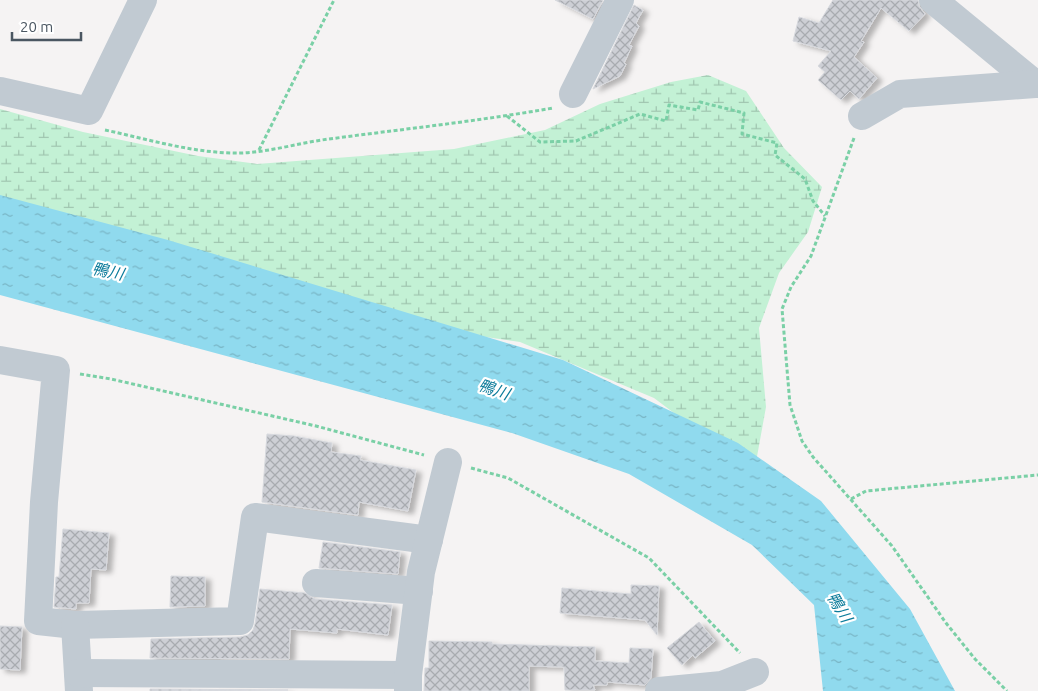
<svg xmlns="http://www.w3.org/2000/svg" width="1038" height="691" font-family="Ubuntu,'Noto Sans JP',sans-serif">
	<defs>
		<pattern id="wetland-marsh" width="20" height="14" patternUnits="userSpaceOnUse" patternTransform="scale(1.25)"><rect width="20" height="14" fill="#c3f1d5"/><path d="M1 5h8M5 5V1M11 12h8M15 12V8" fill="none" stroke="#a0c6b0"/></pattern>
		<pattern id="water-ripples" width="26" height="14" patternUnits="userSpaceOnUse" patternTransform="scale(1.25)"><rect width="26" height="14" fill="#90daee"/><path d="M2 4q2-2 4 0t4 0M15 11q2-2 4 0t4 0" fill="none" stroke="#78b4c4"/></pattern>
		<pattern id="building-cross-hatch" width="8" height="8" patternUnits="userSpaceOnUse" patternTransform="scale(1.25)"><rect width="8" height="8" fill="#cdcfd5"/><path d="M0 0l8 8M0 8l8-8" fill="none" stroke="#a8abb0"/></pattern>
		<filter id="shadow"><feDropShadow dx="5.5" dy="3" stdDeviation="2.5" flood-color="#0004"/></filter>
	</defs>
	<rect width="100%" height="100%" fill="#f5f3f3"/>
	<polygon fill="url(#wetland-marsh)" points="708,75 746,91 784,148 822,187 808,232 779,273 759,328 766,407 754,473 654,398 520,342 437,330 0,211 0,109 83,132 198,156 257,164 454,149 545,130 600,104 671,82"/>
	<polygon fill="url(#water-ripples)" points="0,195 168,240 563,360 738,443 821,501 910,609 955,691 823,691 814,605 752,545 629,474 512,433 0,295"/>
	<g fill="url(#building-cross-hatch)" stroke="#d7d9de" filter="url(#shadow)">
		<polygon points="555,0 603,0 593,19"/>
		<polygon points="833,0 918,0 919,6 925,14 909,31 881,8 861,41 864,42 854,57 877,78 859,99 850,91 841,100 818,80 825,72 818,66 831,51 793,41 799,17 819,23"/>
		<polygon points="634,5 643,10 636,23 639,26 629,45 632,46 624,63 626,64 620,76 593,89"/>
		<polygon points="267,434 294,436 332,443 331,452 361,456 360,460 416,470 408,511 359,502 358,515 262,502"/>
		<polygon points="63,529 109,533 106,570 91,569 89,603 76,603 76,609 54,607 56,577 59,577"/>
		<polygon points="323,542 400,552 398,574 319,568"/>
		<polygon points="171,576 205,577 205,606 170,607"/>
		<polygon points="631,585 659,586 657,635 645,620 560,613 562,588 631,594"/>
		<polygon points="260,589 305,593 315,599 392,605 388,635 337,629 337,633 290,629 289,659 150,658 151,639 240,637 248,635 253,630 255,624"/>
		<polygon points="699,622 715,641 695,658 693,655 682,665 667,648"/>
		<polygon points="0,626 22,627 20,670 0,669"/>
		<polygon points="429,641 492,642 492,644 595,647 595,661 629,663 630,648 653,649 651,678 645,685 607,682 607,685 593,685 595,690 565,690 564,667 529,666 529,691 424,691 425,668 429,668"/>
		<polygon points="150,689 288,690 150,691"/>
	</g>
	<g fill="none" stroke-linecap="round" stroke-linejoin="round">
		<g stroke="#7ad0a6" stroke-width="3" stroke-dasharray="4 2.5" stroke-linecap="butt">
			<polyline points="507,116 540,142 576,141 640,114 666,121 669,105 698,110 700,102 744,113 742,134 777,143 775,155 805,179 813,201 825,216"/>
			<path d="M105,130C147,139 189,152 232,153C264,154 297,143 329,139C404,129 479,121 553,108"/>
			<polyline points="854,138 811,256 791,287 782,309 790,405 802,441 813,457 892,546 946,623 975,659 1007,691"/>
			<polyline points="259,150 334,0"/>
			<polyline points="80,374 111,379 316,426 424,455"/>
			<polyline points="471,468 508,478 649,558 740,653"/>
			<polyline points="851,499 866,491 1038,475"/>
		</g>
		<g stroke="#c1cad2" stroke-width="28">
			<polyline points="933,0 1035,84 1038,84"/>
			<polyline points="0,91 89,111 143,0"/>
			<polyline points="573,94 620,0"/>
			<polyline points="862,116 900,94 1035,84"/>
			<polyline points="0,360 56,370 44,502 38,621 75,625 240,621 255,517 429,540"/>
			<polyline points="316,583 419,591"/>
			<polyline points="75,625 79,691"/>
			<polyline points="78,673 408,675"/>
			<polyline points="408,691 408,675 421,572 448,462"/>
			<polyline points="659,691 722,685 755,672"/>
		</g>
	</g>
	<g text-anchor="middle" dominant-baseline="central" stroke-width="4.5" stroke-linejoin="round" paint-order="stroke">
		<g font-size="16" font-style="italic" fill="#0c7c9b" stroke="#fff">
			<text transform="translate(108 271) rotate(12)">鴨川</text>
			<text transform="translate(494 389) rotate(19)">鴨川</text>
			<text transform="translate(840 607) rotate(59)">鴨川</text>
		</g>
	</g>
	<path d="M12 32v8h69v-8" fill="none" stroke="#4a5661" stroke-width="2.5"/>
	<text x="20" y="32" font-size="15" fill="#4a5661" stroke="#ffffff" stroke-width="4" paint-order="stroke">20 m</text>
</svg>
